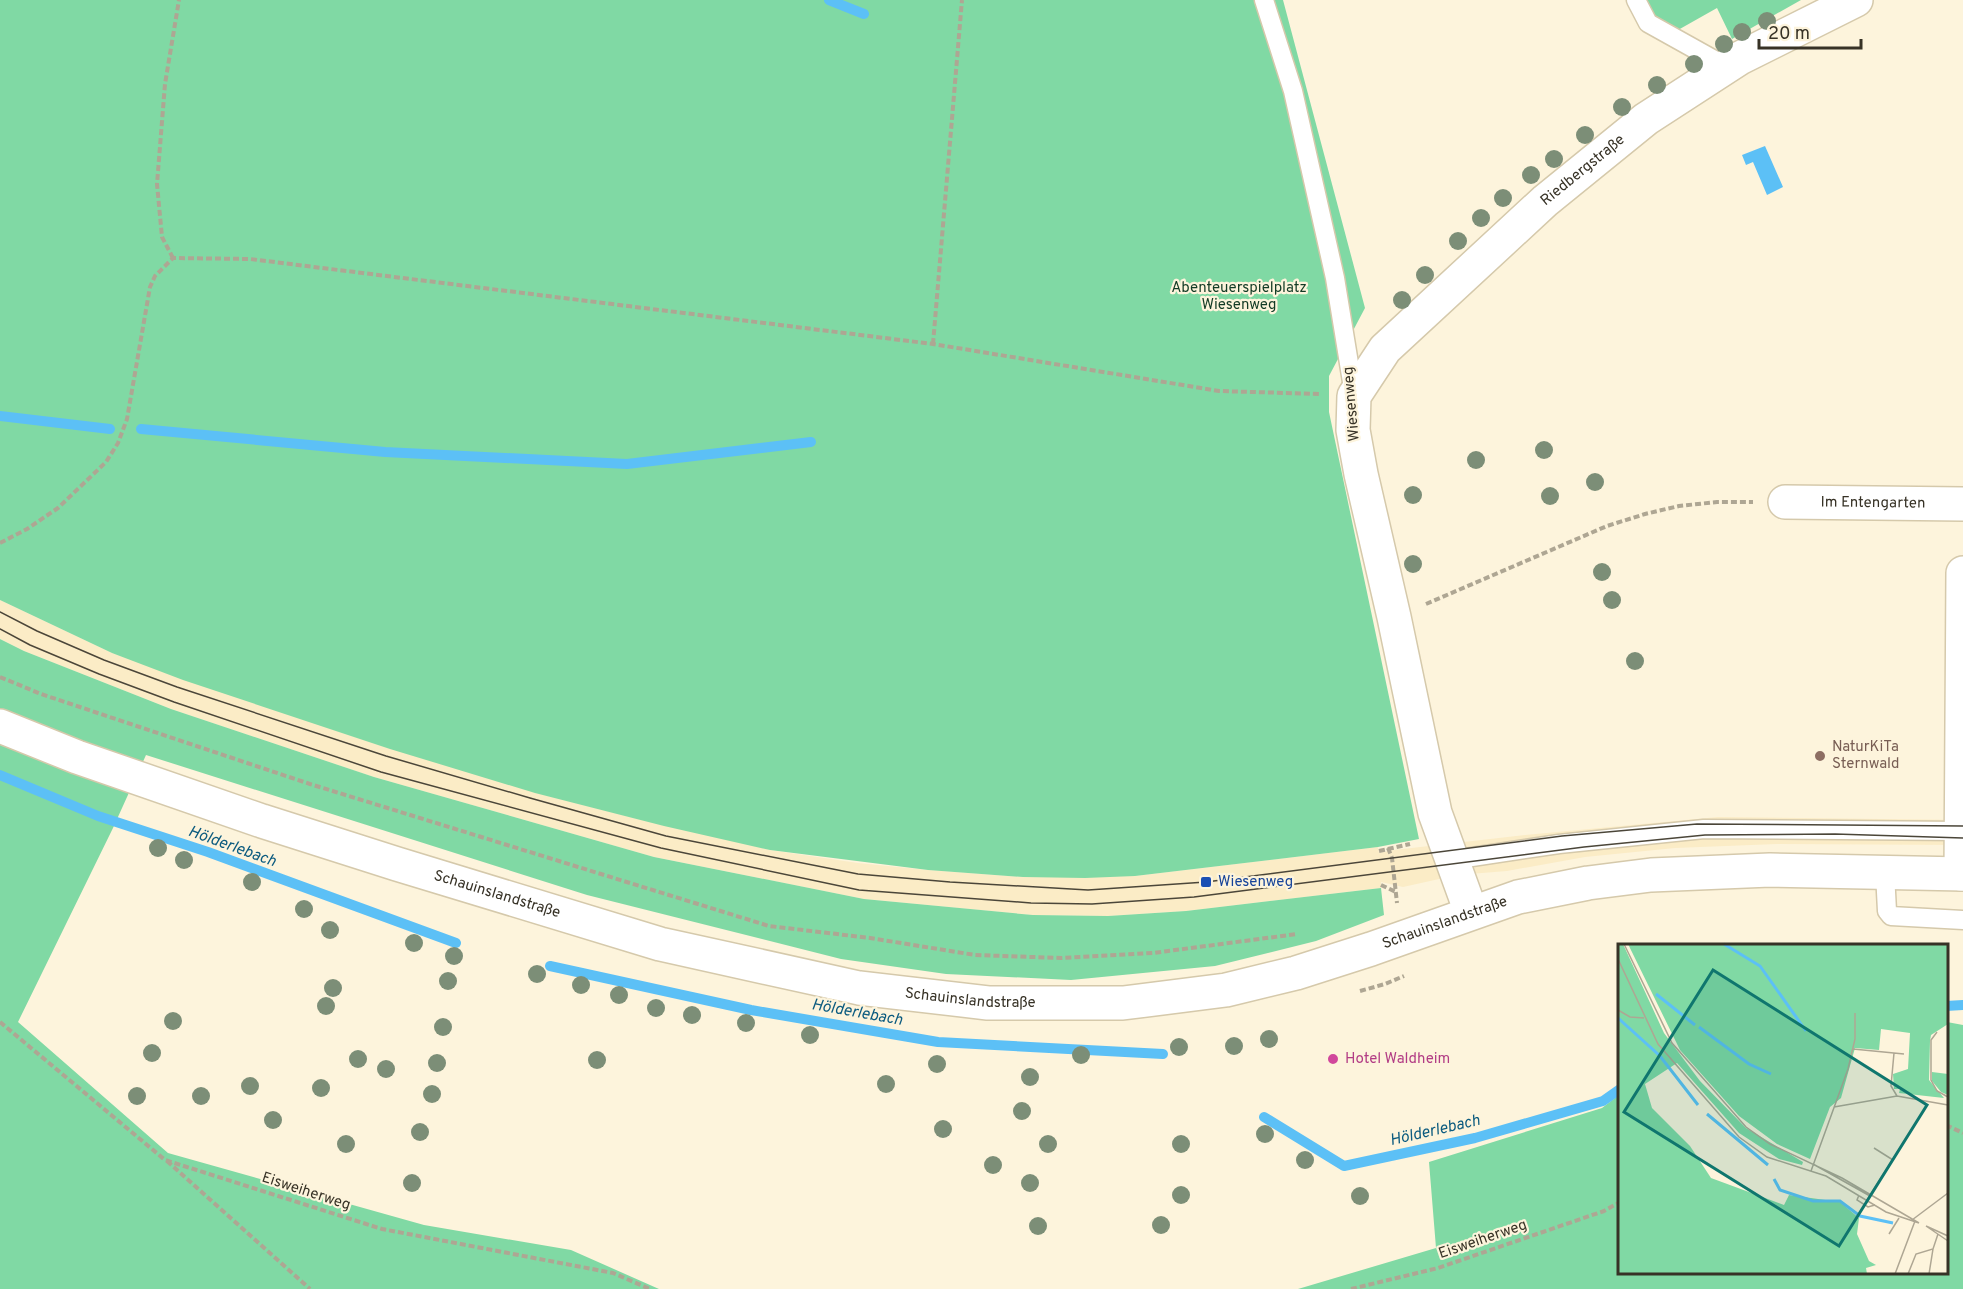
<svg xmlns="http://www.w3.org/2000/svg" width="1963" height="1289" font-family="Overpass,sans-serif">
	<rect width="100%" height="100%" fill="#fdf4dc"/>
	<polygon fill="#fbecc6" points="0,600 112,653 770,850 858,863 928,870 1023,877 1135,876 1378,847 1379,853 1394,850 1525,835 1718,817 1963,820 1963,845 1777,844 1675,848 1585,857 1507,871 1457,875 1403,887 1381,882 1381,888 1186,911 1108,916 1033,915 864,899 654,857 374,777 171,709 24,651 0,639"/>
	<g fill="#80d9a4">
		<polygon points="0,0 1283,0 1365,308 1329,376 1329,412 1419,839 1378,847 1135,876 1085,878 1023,877 928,870 770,850 664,826 535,793 390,749 183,680 112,653 0,600"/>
		<polygon points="1644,0 1801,0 1732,39 1717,8 1678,30 1652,17"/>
		<polygon points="0,639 24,651 171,709 374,777 654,857 864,899 1033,915 1108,916 1186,911 1381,888 1384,915 1316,941 1215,966 1071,980 946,974 841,959 587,895 146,755 113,828 18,1022 168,1153 424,1225 571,1250 659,1289 0,1289"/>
		<polygon points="1947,1022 1963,1025 1963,1289 1298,1289 1436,1248 1429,1162 1602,1108 1619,1095 1620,1272 1946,1272"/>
	</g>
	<polygon fill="#5cc0f6" points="1765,146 1783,187 1767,195 1753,162 1746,165 1742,155"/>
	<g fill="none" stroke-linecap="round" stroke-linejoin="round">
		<g stroke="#5cc0f6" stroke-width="10">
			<polyline points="829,0 864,14"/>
			<polyline points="0,416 110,429"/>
			<polyline points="141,429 385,452 627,464 811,442"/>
			<polyline points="0,775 98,816 208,852 456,943"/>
			<polyline points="550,966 751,1010 938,1042 1163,1054"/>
			<polyline points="1946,1006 1963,1005"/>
			<polyline points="1264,1117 1344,1166 1475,1138 1603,1101 1620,1089"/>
		</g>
		<g stroke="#d5c9ab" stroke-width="21">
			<g id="lane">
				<polyline points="1264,0 1293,91 1335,278 1354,394"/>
				<polyline points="1636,0 1648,23 1727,67"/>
				<polyline points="1452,860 1559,844 1704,829 1961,831"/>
				<polyline points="1885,873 1887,911 1891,916 1963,920"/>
			</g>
		</g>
		<g stroke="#d5c9ab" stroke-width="36">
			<g id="street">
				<path id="s1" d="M1785,502L1963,504"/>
				<polyline points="1961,874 1963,573"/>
				<path id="s2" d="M1471,912L1435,813L1394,617L1361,474L1353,430L1354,396L1385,349L1545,201L1646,119L1740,58L1856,0"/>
			</g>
		</g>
		<g stroke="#d5c9ab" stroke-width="36">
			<g id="secondary">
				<path id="s3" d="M0,726L77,757L262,821L397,864L660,944L859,988L988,1003H1123L1226,990L1296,973L1371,949L1518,897L1588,883L1651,875L1770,870L1963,874"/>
			</g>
		</g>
		<g stroke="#aea693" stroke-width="4" stroke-dasharray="6 3" stroke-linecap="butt">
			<polyline points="173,258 162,237 157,184 165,84 179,0"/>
			<polyline points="933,344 962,0"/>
			<polyline points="0,543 27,529 58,508 106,462 118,443 127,419 150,287 155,276 173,258 250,259 933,344 1219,391 1321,394"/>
			<polyline points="1426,604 1607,526 1645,514 1679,506 1717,502 1753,502"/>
			<polyline points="0,677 41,694 310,784 769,926 870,938 975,955 1061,958 1153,953 1297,934"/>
			<polyline points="1388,848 1392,858 1397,903"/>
			<polyline points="1379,851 1410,844"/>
			<polyline points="1381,885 1396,892"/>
			<polyline points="1360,991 1385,984 1404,976"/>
			<polyline points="0,1022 165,1160 382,1229 613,1273 650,1289"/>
			<polyline points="1946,1125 1963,1133"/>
			<polyline points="167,1161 310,1289"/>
			<polyline points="1351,1289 1438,1268 1604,1211 1620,1202"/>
		</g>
		<use href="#lane" stroke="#fff" stroke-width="18"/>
		<use href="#street" stroke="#fff" stroke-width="33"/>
		<use href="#secondary" stroke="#fff" stroke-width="33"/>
		<g stroke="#4b4639" stroke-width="1.5">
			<polyline points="0,612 37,631 104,660 177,687 386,756 530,798 666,836 858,874 950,882 1088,890 1206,882 1562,836 1697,824 1963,826"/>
			<polyline points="0,629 30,645 99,674 174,702 381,772 661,848 859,890 1031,903 1092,904 1194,897 1584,847 1705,835 1835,834 1963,838"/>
		</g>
	</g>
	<g fill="#7c8e77">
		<circle cx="1767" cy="21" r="9"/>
		<circle cx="1742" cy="32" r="9"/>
		<circle cx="1724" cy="44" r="9"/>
		<circle cx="1694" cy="64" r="9"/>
		<circle cx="1657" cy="85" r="9"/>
		<circle cx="1622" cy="107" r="9"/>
		<circle cx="1585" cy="135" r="9"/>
		<circle cx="1554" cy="159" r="9"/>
		<circle cx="1531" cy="175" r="9"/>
		<circle cx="1503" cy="198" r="9"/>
		<circle cx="1481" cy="218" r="9"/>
		<circle cx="1458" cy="241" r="9"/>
		<circle cx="1425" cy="275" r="9"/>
		<circle cx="1402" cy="300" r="9"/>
		<circle cx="1544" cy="450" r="9"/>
		<circle cx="1476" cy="460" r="9"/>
		<circle cx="1595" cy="482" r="9"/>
		<circle cx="1413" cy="495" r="9"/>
		<circle cx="1550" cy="496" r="9"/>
		<circle cx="1413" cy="564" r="9"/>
		<circle cx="1602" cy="572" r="9"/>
		<circle cx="1612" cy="600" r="9"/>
		<circle cx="1635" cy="661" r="9"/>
		<circle cx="158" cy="848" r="9"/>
		<circle cx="184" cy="860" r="9"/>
		<circle cx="252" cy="882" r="9"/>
		<circle cx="304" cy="909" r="9"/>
		<circle cx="330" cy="930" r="9"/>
		<circle cx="414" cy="943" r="9"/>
		<circle cx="454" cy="956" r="9"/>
		<circle cx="537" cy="974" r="9"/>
		<circle cx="448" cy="981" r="9"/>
		<circle cx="581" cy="985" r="9"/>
		<circle cx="333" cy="988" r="9"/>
		<circle cx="619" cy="995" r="9"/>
		<circle cx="326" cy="1006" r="9"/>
		<circle cx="656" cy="1008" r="9"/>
		<circle cx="692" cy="1015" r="9"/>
		<circle cx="173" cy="1021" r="9"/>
		<circle cx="746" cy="1023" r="9"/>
		<circle cx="443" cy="1027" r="9"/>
		<circle cx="810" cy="1035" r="9"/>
		<circle cx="1269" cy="1039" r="9"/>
		<circle cx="1234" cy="1046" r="9"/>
		<circle cx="1179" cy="1047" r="9"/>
		<circle cx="152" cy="1053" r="9"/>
		<circle cx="1081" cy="1055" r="9"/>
		<circle cx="358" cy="1059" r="9"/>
		<circle cx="597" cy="1060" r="9"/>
		<circle cx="437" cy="1063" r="9"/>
		<circle cx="937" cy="1064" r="9"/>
		<circle cx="386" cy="1069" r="9"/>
		<circle cx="1030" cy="1077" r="9"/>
		<circle cx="886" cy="1084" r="9"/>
		<circle cx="250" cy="1086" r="9"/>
		<circle cx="321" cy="1088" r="9"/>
		<circle cx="432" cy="1094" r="9"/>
		<circle cx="137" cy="1096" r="9"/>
		<circle cx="201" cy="1096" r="9"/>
		<circle cx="1022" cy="1111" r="9"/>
		<circle cx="273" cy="1120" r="9"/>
		<circle cx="943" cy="1129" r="9"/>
		<circle cx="420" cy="1132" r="9"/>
		<circle cx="1265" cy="1134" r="9"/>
		<circle cx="346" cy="1144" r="9"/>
		<circle cx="1048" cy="1144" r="9"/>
		<circle cx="1181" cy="1144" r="9"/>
		<circle cx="1305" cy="1160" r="9"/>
		<circle cx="993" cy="1165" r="9"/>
		<circle cx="412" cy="1183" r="9"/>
		<circle cx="1030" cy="1183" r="9"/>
		<circle cx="1181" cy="1195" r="9"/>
		<circle cx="1360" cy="1196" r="9"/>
		<circle cx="1161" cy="1225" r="9"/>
		<circle cx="1038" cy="1226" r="9"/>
	</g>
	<circle fill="#8d6e63" stroke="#fdf4dc" stroke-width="2" cx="1820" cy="756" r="6"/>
	<rect fill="#1a4fb4" stroke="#fdf4dc" stroke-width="2" x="1200" y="876" width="12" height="12" rx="3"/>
	<circle fill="#d1479c" stroke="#fdf4dc" stroke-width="2" cx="1333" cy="1059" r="6"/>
	<g text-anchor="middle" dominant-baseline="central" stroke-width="4.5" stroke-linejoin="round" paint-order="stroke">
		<g font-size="15" fill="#373226" stroke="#fdf4dc">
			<text stroke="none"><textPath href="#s2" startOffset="854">Riedbergstraße</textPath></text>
			<text transform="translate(1352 404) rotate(-95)">Wiesenweg</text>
			<text stroke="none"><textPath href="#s1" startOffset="88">Im Entengarten</textPath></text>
			<text stroke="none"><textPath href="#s3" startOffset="525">Schauinslandstraße</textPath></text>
			<text stroke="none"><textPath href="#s3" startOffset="1497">Schauinslandstraße</textPath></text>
			<text stroke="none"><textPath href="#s3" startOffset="1011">Schauinslandstraße</textPath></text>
			<text transform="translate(306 1192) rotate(18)">Eisweiherweg</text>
			<text transform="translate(1483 1240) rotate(-19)">Eisweiherweg</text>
		</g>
		<g font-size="15" fill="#123b25" stroke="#fdf4dc">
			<text x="1239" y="288">Abenteuerspielplatz<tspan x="1239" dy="17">Wiesenweg</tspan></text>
		</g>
		<g font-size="15" fill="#785e54" stroke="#fdf4dc" text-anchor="start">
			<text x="1832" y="747">NaturKiTa<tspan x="1832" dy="17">Sternwald</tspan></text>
		</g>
		<g font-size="15" fill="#164399" stroke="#fdf4dc" text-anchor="start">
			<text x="1218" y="882">Wiesenweg</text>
		</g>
		<g font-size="15" fill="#b23c85" stroke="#fdf4dc" text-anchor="start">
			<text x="1345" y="1059">Hotel Waldheim</text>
		</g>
		<g font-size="16" font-style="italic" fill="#0c5b7f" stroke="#fdf4dc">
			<text transform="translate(232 847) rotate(20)">Hölderlebach</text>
			<text transform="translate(857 1013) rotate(10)">Hölderlebach</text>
			<text transform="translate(1435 1131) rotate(-13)">Hölderlebach</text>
		</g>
	</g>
	<g transform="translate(1618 944)">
		<rect width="330" height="330" fill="#fdf4dc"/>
		<path d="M0,0H5L46,89L82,137L128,184L185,218L184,221L161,215L121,189L59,119L27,140L34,164L72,202L93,234L166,261L171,251L222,258L241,274L239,290L251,317L258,321L248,324L249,330H0ZM10,0H330V80L313,91L312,97L311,136L326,154L281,149L282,145H276L275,130L290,125L292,89L263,85L261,106L237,104L223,154L212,163L192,215L159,200L121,172L62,106ZM314,128L330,130V151L323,148L314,137Z" fill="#80d9a4"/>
		<path fill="none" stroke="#5cc0f6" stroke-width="3" d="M106,0L142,22L188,87M38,50L77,81M0,74L42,112L80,161M81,83L131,120L153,130M89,170L150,221M156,235L162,246L195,257H222L242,272L275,279"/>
		<path fill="none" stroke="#aea693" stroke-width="1.5" d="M6,0L54,99L128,183L152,200L224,234L301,279M0,15L40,100L121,193L149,213L208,232L268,268L301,279M0,66L12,73L26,74M319,88L313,96V136L319,147L330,153M235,105L286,110M276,109L273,142L279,152M216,163L279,152L330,161M256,204L275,216M195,220L252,252M193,227L230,125L237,95V69M241,251L239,256L250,263L257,261M249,256L289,193M294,276L330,249M308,282L330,297M308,282L330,292M271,290L281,274M277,330L297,277M290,330L298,310L315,305L320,290M311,330L315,305"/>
		<path fill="#0f766e" fill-opacity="0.15" stroke="#0f766e" stroke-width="3" d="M95,26L309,161L221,302L6,168Z"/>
		<rect width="330" height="330" fill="none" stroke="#373226" stroke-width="3"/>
	</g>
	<path d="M1759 39v9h102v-9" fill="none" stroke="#373226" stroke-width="3"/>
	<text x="1768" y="39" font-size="18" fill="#373226" stroke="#fdf4dc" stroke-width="4.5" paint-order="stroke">20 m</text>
</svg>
